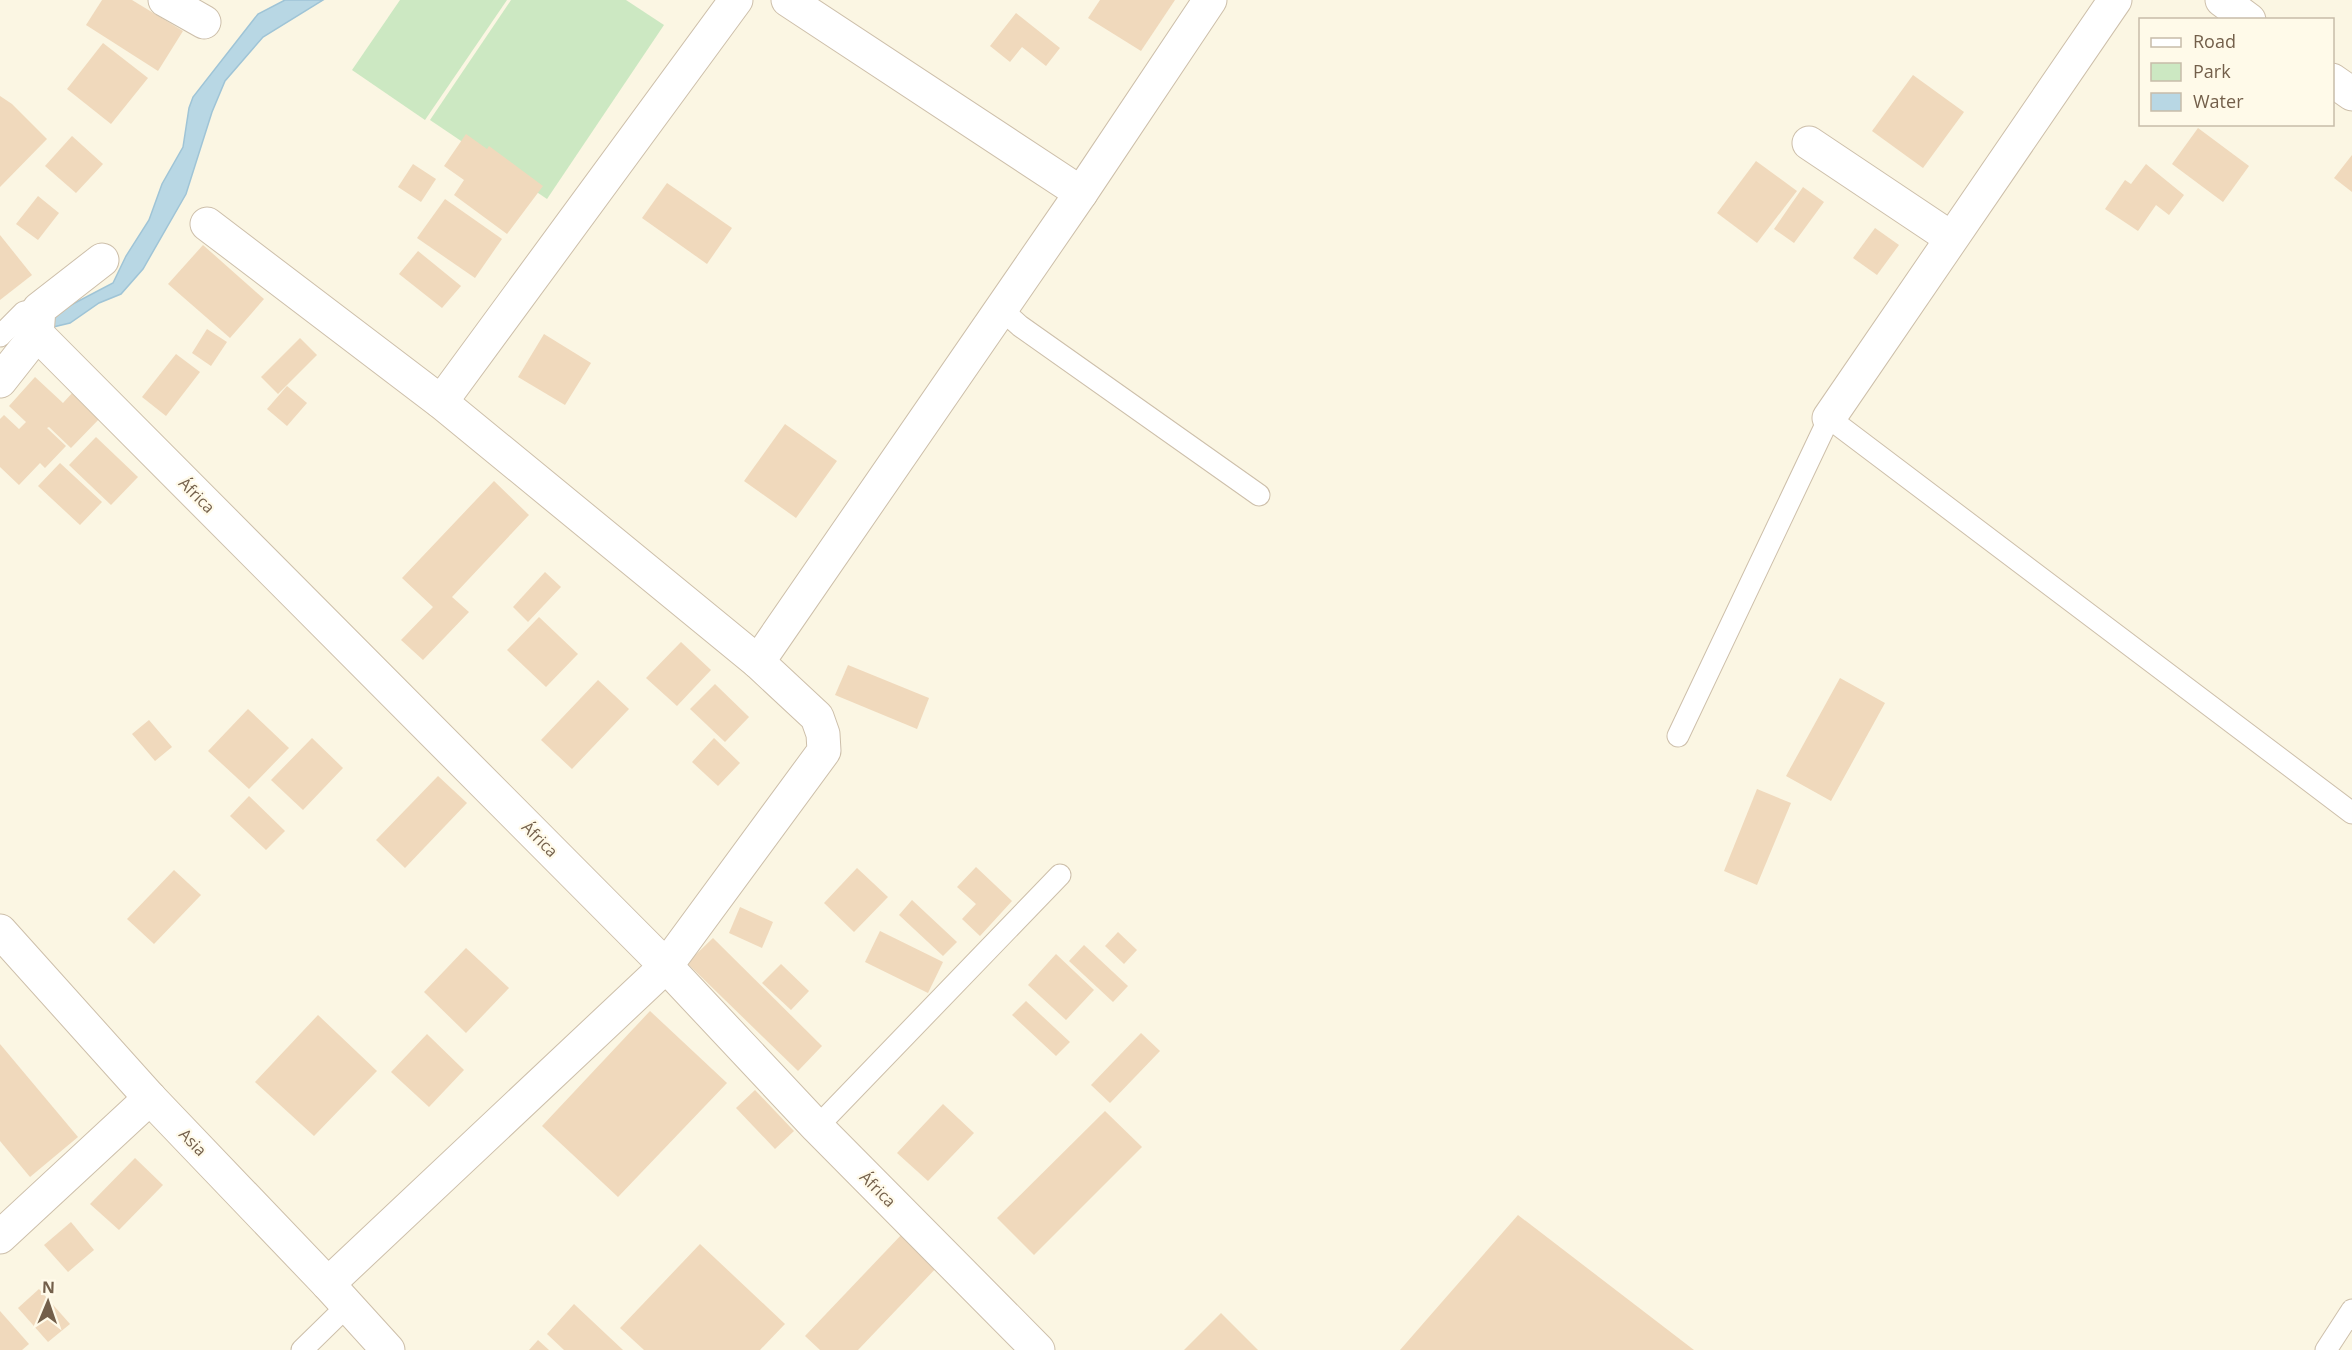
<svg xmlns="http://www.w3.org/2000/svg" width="2352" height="1350" font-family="'Open Sans',sans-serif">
	<rect width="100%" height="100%" fill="#fbf6e3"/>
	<g fill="#cce8c2">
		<polygon points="400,0 507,0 425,120 352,70"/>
		<polygon points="511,0 626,0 664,25 547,199 430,120"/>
	</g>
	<polygon fill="#b8d7e4" stroke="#9fc4d6" stroke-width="1.5" points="285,0 323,0 263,37 225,81 212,112 186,194 143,269 121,294 99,303 70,323 53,327 50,316 113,283 126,256 149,220 162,184 183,147 189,108 193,97 258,14"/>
	<g fill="#f0d9bc">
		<polygon points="102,0 132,0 183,31 158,71 86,25"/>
		<polygon points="1100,0 1175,0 1141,51 1088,18"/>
		<polygon points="1016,13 1060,48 1046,66 1022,47 1010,62 990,46"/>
		<polygon points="103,43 148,78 111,124 67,89"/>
		<polygon points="1913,75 1964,112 1923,168 1872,131"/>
		<polygon points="0,96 12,104 47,139 0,187"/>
		<polygon points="2198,128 2249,166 2223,202 2172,164"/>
		<polygon points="466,134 487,149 489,146 543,186 507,234 454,195 464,180 444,166"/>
		<polygon points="72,136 103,164 76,193 45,166"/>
		<polygon points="2352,155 2352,192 2334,178"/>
		<polygon points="1756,161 1797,191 1757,243 1717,213"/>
		<polygon points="413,164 436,179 421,202 398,187"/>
		<polygon points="2146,164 2184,195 2169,215 2156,205 2138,231 2105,209 2125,180 2131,184"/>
		<polygon points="667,183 732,228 707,264 642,218"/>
		<polygon points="1803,187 1824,202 1794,243 1774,229"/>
		<polygon points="38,196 59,213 38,240 16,224"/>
		<polygon points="445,199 502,239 475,278 417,238"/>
		<polygon points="1875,228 1899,245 1877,275 1853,258"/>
		<polygon points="0,235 32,275 0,300"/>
		<polygon points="203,245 264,299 230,338 168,284"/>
		<polygon points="418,251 461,286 442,308 399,274"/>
		<polygon points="207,329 227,342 211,366 192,353"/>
		<polygon points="544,334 591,363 565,405 518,377"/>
		<polygon points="300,338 317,355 278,394 261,377"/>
		<polygon points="176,354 200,372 166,416 142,397"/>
		<polygon points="35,377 63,403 74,391 101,417 71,448 49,427 47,428 66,446 45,468 40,463 19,485 0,467 0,419 4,415 19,429 26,422 9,406"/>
		<polygon points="287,386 307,403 287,426 267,409"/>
		<polygon points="785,424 837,461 796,518 744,481"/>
		<polygon points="96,437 138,477 111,505 69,465"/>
		<polygon points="60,463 102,502 80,525 38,486"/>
		<polygon points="494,481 529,515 452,597 469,612 423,660 401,640 433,607 402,578"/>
		<polygon points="545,572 561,587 528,622 513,607"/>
		<polygon points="539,617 578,654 546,687 507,650"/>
		<polygon points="681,642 711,670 677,706 646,678"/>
		<polygon points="848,665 929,698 917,729 835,695"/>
		<polygon points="1840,678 1885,703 1831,801 1786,776"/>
		<polygon points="598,680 629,709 572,769 541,740"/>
		<polygon points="715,684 749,717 725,742 690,709"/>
		<polygon points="248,709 289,748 249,789 208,751"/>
		<polygon points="149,720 172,747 155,761 132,734"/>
		<polygon points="312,738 343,768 303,810 271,780"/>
		<polygon points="714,738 740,763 718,786 692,762"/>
		<polygon points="438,776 467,803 405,868 376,840"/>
		<polygon points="1757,789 1791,803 1757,885 1724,871"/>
		<polygon points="249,796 285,831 266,850 230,816"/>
		<polygon points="976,867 1012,901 980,936 962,919 976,904 957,887"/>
		<polygon points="857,868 888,897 854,932 824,903"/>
		<polygon points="174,870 201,895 154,944 127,919"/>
		<polygon points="912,900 957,942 943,956 899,915"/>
		<polygon points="740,907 773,922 762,948 729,933"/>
		<polygon points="880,931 943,962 928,993 865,962"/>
		<polygon points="1118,932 1137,950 1124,964 1105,946"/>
		<polygon points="713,938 822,1046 798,1071 687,963"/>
		<polygon points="1084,945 1128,986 1113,1002 1069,961"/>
		<polygon points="466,948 509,988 466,1033 424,992"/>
		<polygon points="1056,954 1094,990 1066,1020 1028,985"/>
		<polygon points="781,964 809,991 791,1010 762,983"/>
		<polygon points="1026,1001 1070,1042 1056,1056 1012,1015"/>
		<polygon points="650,1011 727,1083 618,1197 542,1126"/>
		<polygon points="318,1015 377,1071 314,1136 255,1082"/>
		<polygon points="1141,1033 1160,1051 1110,1103 1091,1085"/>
		<polygon points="427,1034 464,1070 429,1107 391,1072"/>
		<polygon points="0,1044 78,1137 30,1177 0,1141"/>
		<polygon points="755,1090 794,1131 775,1149 736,1108"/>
		<polygon points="943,1104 974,1133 928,1181 897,1153"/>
		<polygon points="1105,1111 1142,1147 1034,1255 997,1218"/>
		<polygon points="135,1158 163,1185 119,1230 90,1204"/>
		<polygon points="1518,1215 1694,1350 1400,1350"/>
		<polygon points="71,1222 94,1250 68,1272 44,1245"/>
		<polygon points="904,1232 939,1265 858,1350 820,1350 805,1336"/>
		<polygon points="700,1244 785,1324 760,1350 644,1350 620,1328"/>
		<polygon points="39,1289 70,1324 48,1342 18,1308"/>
		<polygon points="574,1304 623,1350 564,1350 547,1334"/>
		<polygon points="0,1311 29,1344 22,1350 0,1350"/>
		<polygon points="1221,1313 1258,1350 1184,1350"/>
		<polygon points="538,1340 549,1350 529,1350"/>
	</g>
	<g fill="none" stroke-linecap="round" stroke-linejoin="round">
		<g stroke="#cdbfaa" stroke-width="23">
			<g id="lane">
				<polyline points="1001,309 1020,326 1259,495"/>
				<polyline points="0,336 24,312 39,309"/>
				<polyline points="1678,736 1829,418 2352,813"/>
				<polyline points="817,1127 1060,875"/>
				<polyline points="302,1350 347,1306"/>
				<polyline points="2326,1350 2352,1310"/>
			</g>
		</g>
		<g stroke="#cdbfaa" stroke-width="35">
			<g id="street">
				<polyline points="165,0 204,22"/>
				<polyline points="788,0 1081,193"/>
				<polyline points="2222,0 2249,20"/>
				<polyline points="2332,80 2352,94"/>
				<polyline points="1809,143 1951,238"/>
				<polyline points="207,224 441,402 758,662 817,717 823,734 824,751 666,966 328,1284"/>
				<polyline points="37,334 666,966 817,1127 1038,1350"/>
				<polyline points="0,381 37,334 39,309 102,260"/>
				<polyline points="441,402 736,0"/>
				<polyline points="1829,418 2115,0"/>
				<polyline points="758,662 1081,193 1210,0"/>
				<polyline points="0,931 150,1098 328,1284 388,1350"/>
				<polyline points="0,1237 150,1098"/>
			</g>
		</g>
		<use href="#lane" stroke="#fff" stroke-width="21"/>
		<use href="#street" stroke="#fff" stroke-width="33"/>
	</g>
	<g text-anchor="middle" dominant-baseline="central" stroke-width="4.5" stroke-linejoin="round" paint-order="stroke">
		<g font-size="16" fill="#735f4a" stroke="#fffae9">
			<text transform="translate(197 495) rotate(45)">África</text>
			<text transform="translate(540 839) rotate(45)">África</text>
			<text transform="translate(193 1142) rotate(46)">Asia</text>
			<text transform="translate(878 1189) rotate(45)">África</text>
		</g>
	</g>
	<rect x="2139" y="18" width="195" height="108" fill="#fffae9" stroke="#c7bca9" stroke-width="1.5"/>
	<rect x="2151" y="38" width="30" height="9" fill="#ffffff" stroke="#c7bca9" stroke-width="1.5"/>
	<text x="2193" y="48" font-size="18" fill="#735f4a">Road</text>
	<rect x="2151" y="63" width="30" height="18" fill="#cce8c2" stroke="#c7bca9" stroke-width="1.5"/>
	<text x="2193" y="78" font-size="18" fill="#735f4a">Park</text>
	<rect x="2151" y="93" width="30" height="18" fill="#b8d7e4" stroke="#c7bca9" stroke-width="1.5"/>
	<text x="2193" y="108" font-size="18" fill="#735f4a">Water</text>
	<g transform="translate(48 1302) rotate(2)" stroke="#fffae9" stroke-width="4.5" paint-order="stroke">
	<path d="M0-4.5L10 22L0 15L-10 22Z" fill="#735f4a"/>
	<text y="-9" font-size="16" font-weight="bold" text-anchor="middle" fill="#735f4a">N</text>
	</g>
</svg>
